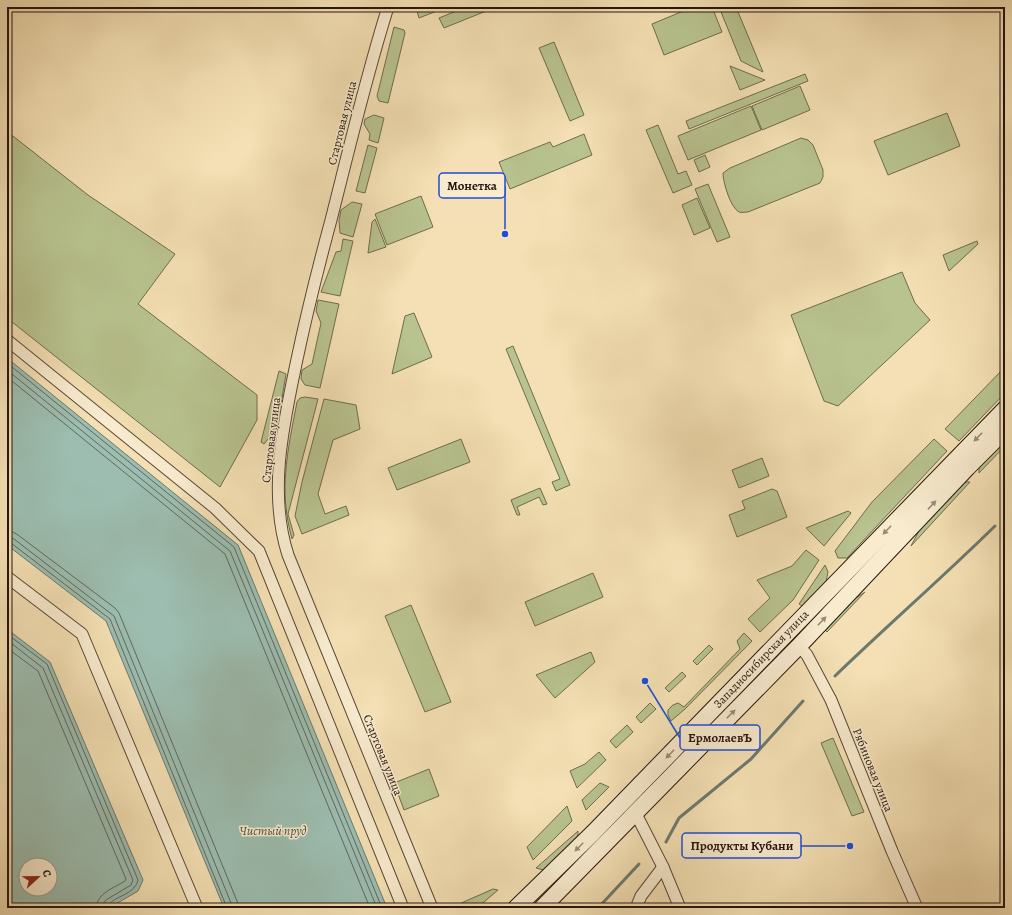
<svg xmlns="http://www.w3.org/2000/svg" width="1012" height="915" font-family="Alegreya,serif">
	<rect width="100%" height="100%" fill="#f4e0b4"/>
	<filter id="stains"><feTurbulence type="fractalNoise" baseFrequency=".005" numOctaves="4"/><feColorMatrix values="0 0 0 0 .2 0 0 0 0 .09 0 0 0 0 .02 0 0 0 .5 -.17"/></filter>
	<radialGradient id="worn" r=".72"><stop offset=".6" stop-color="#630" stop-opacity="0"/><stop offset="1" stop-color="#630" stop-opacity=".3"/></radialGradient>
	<g fill="#b8c38f" stroke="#6e6c4e">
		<polygon points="422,7 447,7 419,18 416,8"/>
		<polygon points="466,7 496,7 444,28 439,18"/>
		<polygon points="693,7 712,7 722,32 664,55 652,24"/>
		<polygon points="719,7 736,7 763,72 741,61"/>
		<polygon points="394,27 404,30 405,33 388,103 379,101 377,96"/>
		<polygon points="554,42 584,115 570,121 539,48"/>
		<polygon points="730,66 765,80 740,90"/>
		<polygon points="805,74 808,81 689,129 686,121"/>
		<polygon points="800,86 810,110 762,130 752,106"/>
		<polygon points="751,106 761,130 688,160 678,136"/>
		<polygon points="947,113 960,146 888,175 874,141"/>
		<polygon points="374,115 384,118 378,143 369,140 370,134 364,124 365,119"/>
		<polygon points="658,125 678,174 686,171 692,185 673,193 646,130"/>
		<polygon points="7,126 9,133 88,195 175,254 138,304 257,395 257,420 220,487 7,318"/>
		<polygon points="584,134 592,155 510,189 499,162 550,142 553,147"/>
		<path d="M801,138L808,140L813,145L823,170V177L820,183L748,212C745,212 741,213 739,212C730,207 723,182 723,173L730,168Z"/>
		<polygon points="368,145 377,148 365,193 356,191"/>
		<polygon points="705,155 710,167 699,172 694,160"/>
		<polygon points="708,184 730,237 717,242 695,189"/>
		<polygon points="421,196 433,227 387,245 375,214"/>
		<polygon points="697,198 710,228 694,235 682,205"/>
		<polygon points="352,202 362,204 353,237 340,233 339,220 341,210"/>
		<polygon points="375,219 386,247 368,253 372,222"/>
		<polygon points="343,239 353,241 340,296 321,292 336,252 341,251"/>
		<polygon points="977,241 978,244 949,271 943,255"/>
		<polygon points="902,272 915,303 930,320 838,406 824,401 791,315"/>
		<polygon points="318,300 339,304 320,388 305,385 301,379 302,370 312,364 321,323 316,311"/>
		<polygon points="414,313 432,357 392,374 405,316"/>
		<polygon points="513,346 570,485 556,491 552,482 560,479 506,349"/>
		<polygon points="1005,367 1005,393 959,441 945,429"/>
		<polygon points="279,371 286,374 277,428 274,432 264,444 261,442"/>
		<path d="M305,397L318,399L288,514L294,535L292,539C290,531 288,523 287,515C281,477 290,439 297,402L300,398Z"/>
		<polygon points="324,399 356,405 360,429 333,440 318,494 325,514 346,506 349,515 302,534 295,516 302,482"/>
		<polygon points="461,439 470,462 397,490 388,468"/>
		<polygon points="934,439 947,451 847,558 838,558 835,551 872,502"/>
		<polygon points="1005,441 1005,446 979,473 979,468"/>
		<polygon points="762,458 769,476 739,488 732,470"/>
		<polygon points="964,482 970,482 911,546 920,529"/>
		<polygon points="540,488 547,504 543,505 539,497 517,507 520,515 517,515 511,500"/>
		<polygon points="772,489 777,491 787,517 737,537 729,515 745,509 742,501"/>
		<polygon points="848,511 851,513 824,546 806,528"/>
		<polygon points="806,550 819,560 793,600 760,632 748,619 770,598 757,580 792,566"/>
		<polygon points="825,565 828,572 826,582 802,606 799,604"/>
		<polygon points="593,573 603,597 535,626 525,602"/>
		<polygon points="865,592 827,632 824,629 850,602"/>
		<polygon points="411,605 451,702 425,712 385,616"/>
		<polygon points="744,633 752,641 685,709 671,721 668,715 668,710 673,705 678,703 684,707 740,649 737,641"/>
		<polygon points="709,645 713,649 697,665 693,661"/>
		<polygon points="591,652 595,662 555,698 536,675"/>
		<polygon points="682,672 686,676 669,692 665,688"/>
		<polygon points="650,703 656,709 641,723 636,717"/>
		<polygon points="627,725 633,732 616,748 610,741"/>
		<polygon points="833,738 864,812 852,816 821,743"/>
		<polygon points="599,752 606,760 577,788 570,771 585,764"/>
		<polygon points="429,769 439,796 404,810 394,783"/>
		<polygon points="600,783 609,787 586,810 582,800"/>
		<polygon points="567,806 572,821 533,860 527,847"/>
		<polygon points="578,831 578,838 547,871 536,868"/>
		<polygon points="493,889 498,890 477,908 450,908"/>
	</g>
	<g fill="#9cbdb0" stroke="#6c796f" fill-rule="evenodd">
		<polygon points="7,358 238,545 387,908 224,908 106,621 7,545"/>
		<path d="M7,629L50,662L143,880L138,891L109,908H7ZM26,865H50V889H26Z"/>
	</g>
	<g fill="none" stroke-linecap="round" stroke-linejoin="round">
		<g stroke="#60685e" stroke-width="1">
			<polyline points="7,363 234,547 382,908"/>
			<polyline points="7,370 230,551 377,908"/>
			<polyline points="7,377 225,554 370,908"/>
			<polyline points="7,531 13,532 18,535 115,608 119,613 237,901 238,908"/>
			<polyline points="7,537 14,539 114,616 231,903 232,908"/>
			<polyline points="7,542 11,543 110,619 227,908"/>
			<path d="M7,634L47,664L138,880C134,897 109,896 108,908"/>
			<polyline points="7,640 43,668 133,880 131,885 106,900 103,904 102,908"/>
			<path d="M7,648L38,671L126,879L125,881C114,888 97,893 96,908"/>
		</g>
		<g stroke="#6c796f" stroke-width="3">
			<path d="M835,676C888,625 943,577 995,526"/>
			<polyline points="666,842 679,818 751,759 803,701"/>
			<polyline points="598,908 639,864"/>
		</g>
		<g stroke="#594737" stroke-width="13">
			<g id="minor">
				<path d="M388,7C366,77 349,149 331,220C318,268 306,316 296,364C283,426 268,493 288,555L432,908"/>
				<polyline points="7,340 215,508 259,551 403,908"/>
				<polyline points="7,577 82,634 197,908"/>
				<polyline points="799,646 807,655 831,700 892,851 917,908"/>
				<polyline points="635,812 663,867 680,908"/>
				<polyline points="636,908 641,896 663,867"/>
			</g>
		</g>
		<g stroke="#25140d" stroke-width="18">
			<g id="secondary">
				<polyline points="516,908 593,833 1005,409"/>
				<polyline points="542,908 799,646 967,468 1005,430"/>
			</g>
		</g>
		<use href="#minor" stroke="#f8ebce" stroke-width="11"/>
		<use href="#secondary" stroke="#f8ebce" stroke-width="16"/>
	</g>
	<defs><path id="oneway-solid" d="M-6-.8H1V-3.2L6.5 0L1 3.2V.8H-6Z"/></defs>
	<g fill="#998a77">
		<use href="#oneway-solid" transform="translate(978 437) rotate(134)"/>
		<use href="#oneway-solid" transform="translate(932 505) rotate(-47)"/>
		<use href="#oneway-solid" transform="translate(887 530) rotate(134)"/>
		<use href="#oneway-solid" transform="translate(822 621) rotate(-46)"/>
		<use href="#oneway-solid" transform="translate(731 714) rotate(-45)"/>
		<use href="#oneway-solid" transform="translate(670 754) rotate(134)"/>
		<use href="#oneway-solid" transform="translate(579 847) rotate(135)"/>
	</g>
	<g text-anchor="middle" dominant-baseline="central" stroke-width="3" stroke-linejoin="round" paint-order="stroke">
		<g font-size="12" fill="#25140d" stroke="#f8ebce">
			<text transform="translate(342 123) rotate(-76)">Стартовая улица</text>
			<text transform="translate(271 440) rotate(-83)">Стартовая улица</text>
			<text transform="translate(761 659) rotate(-46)">Западносибирская улица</text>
			<text transform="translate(383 755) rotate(68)">Стартовая улица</text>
			<text transform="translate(873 770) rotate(68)">Рябиновая улица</text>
		</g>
		<g font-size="13" font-style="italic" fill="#4f4f46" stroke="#f8ebce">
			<text x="273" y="830">Чистый пруд</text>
		</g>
	</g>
	<path fill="none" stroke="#1d4ed8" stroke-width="1.5" d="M505 234L505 186M645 681L680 738M850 846L801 846"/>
	<g fill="#1d4ed8" stroke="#f8ebce" stroke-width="1.5">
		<circle cx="505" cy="234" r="4"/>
		<circle cx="645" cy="681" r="4"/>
		<circle cx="850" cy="846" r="4"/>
	</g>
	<g fill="#f8ebce" stroke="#1d4ed8" stroke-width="1.5">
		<rect x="439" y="173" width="66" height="25" rx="4"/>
		<rect x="680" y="725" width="80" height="25" rx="4"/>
		<rect x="682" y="833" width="119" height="25" rx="4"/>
	</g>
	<g font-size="13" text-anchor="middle" font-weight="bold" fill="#25140d">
		<text x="472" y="190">Монетка</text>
		<text x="720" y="742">ЕрмолаевЪ</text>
		<text x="742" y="850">Продукты Кубани</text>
	</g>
	<rect width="1012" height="915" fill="none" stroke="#f4e0b4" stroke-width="24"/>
	<rect x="8" y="8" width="996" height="899" fill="none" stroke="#25140d" stroke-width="2"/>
	<rect x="12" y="12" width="988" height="891" fill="none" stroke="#25140d"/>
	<g transform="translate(38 877) rotate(68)"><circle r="19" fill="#f8ebce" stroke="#a49581"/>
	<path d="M0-3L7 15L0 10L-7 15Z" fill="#8f2418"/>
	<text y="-6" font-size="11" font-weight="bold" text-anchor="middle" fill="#25140d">С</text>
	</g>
	<rect width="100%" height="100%" filter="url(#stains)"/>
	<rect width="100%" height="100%" fill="url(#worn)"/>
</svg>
